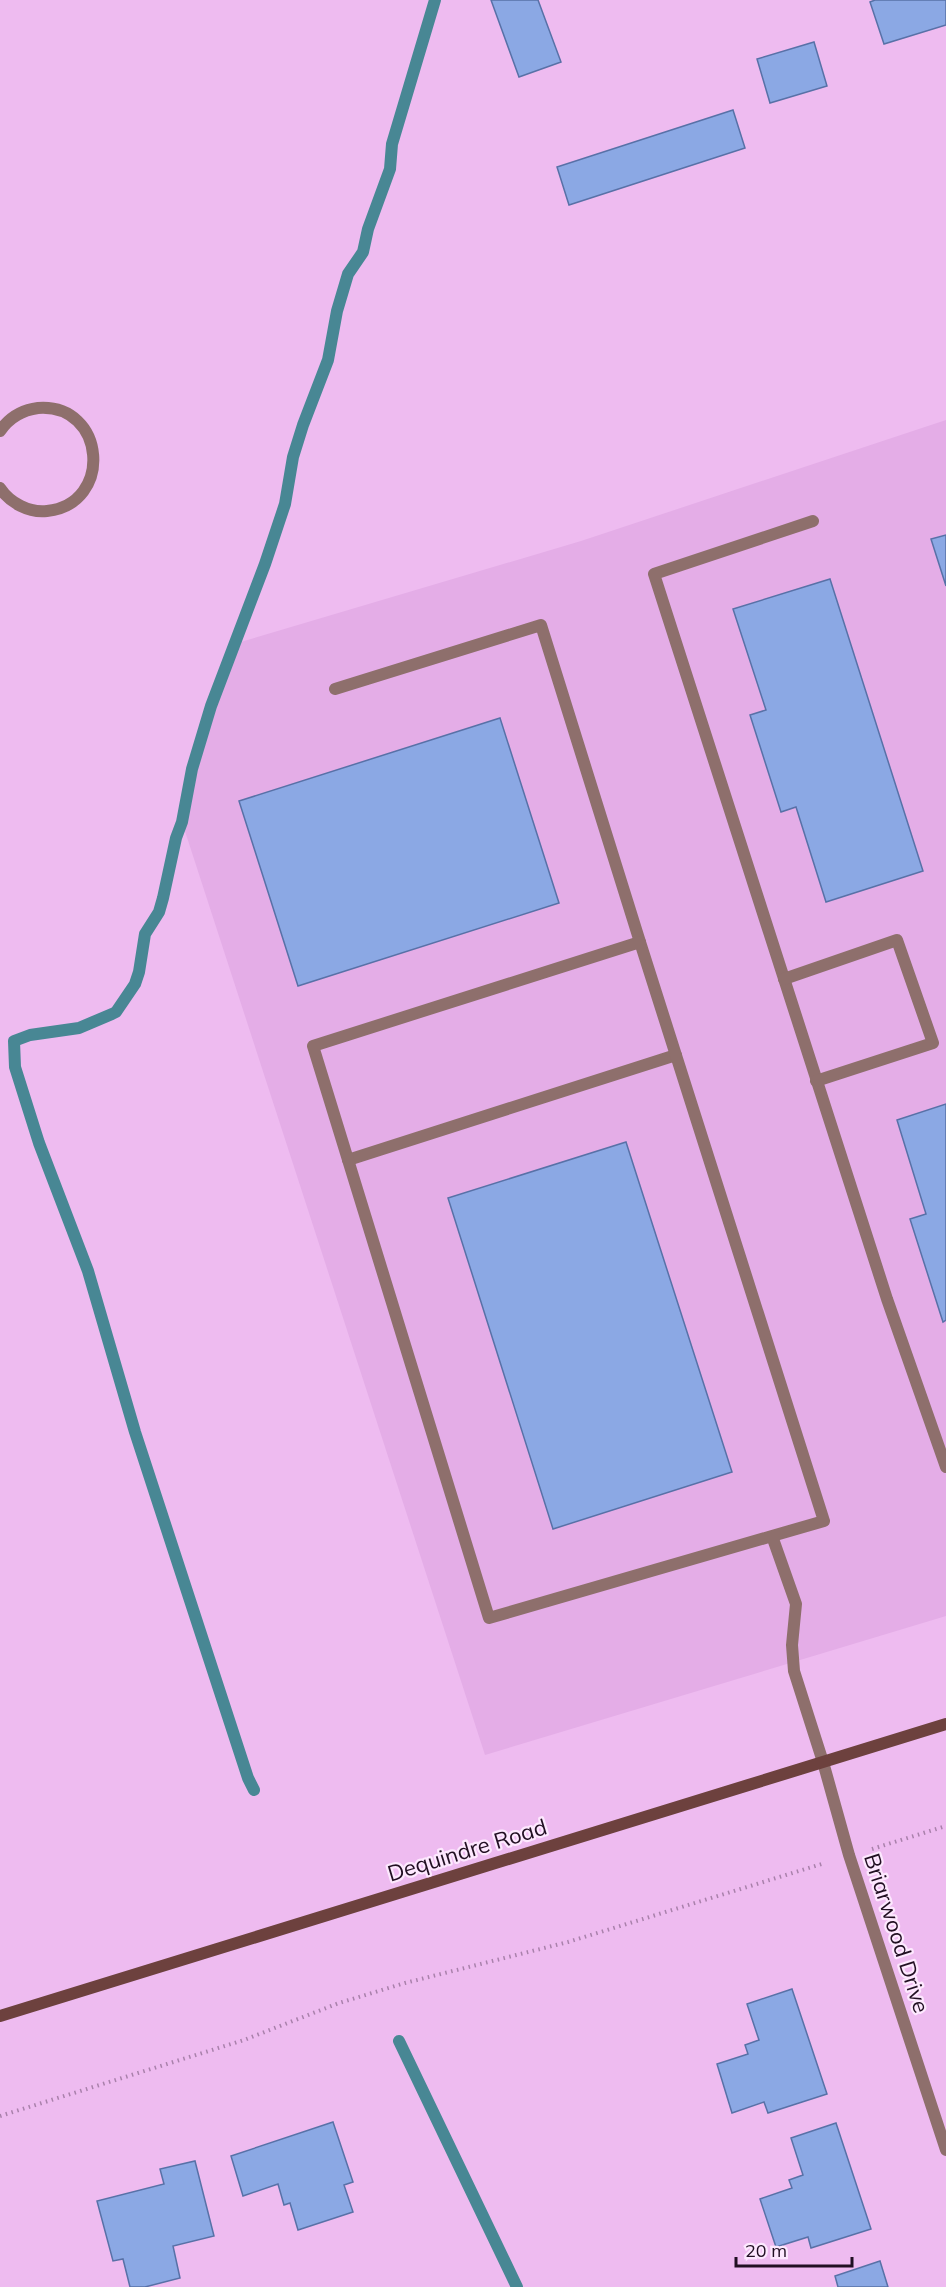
<svg xmlns="http://www.w3.org/2000/svg" width="946" height="2287" font-family="Mulish,sans-serif">
	<rect width="100%" height="100%" fill="#eebbf0"/>
	<polygon fill="#e4ade7" points="946,420 946,1616 485,1755 182,822 234,644 581,541"/>
	<g fill="none" stroke-linecap="round" stroke-linejoin="round">
		<g stroke="#488794" stroke-width="12">
			<polyline points="254,1790 248,1778 135,1432 88,1271 39,1143 15,1067 14,1041 30,1035 79,1028 112,1014 116,1012 135,984 139,972 145,934 159,912 163,898 176,838 182,822 192,769 211,706 265,564 285,504 293,457 303,425 328,360 337,311 348,274 363,252 368,229 390,169 392,144 435,0"/>
			<polyline points="399,2041 517,2287"/>
		</g>
	</g>
	<g fill="#8ba8e4" stroke="#5871a7" stroke-width="1.5">
		<polygon points="491,0 538,0 561,62 519,77"/>
		<polygon points="875,0 946,0 946,25 884,44 870,2"/>
		<polygon points="814,42 827,86 770,103 757,59"/>
		<polygon points="733,110 745,148 569,205 557,167"/>
		<polygon points="946,535 946,586 931,539"/>
		<polygon points="830,579 923,871 826,902 796,807 781,812 750,715 766,710 733,609"/>
		<polygon points="500,718 559,903 298,986 239,801"/>
		<polygon points="946,1104 946,1320 943,1322 910,1219 926,1214 897,1120"/>
		<polygon points="626,1142 732,1472 553,1529 448,1198"/>
		<polygon points="792,1989 827,2094 768,2113 764,2102 732,2113 717,2064 748,2054 745,2045 759,2040 747,2004"/>
		<polygon points="333,2122 353,2182 344,2185 353,2212 298,2230 290,2203 284,2205 278,2184 243,2196 231,2156"/>
		<polygon points="836,2123 871,2229 811,2248 808,2237 776,2247 760,2199 792,2188 789,2180 803,2175 791,2138"/>
		<polygon points="195,2161 214,2236 173,2246 180,2278 145,2287 130,2287 123,2259 113,2261 97,2201 164,2184 160,2169"/>
		<polygon points="880,2261 888,2287 838,2287 835,2276"/>
	</g>
	<g fill="none" stroke-linecap="round" stroke-linejoin="round">
		<g stroke="#a981ab" stroke-width="4" stroke-dasharray="1.5 4.5" stroke-linecap="butt">
			<polyline points="872,1849 946,1826"/>
			<polyline points="0,2116 244,2040 339,2003 405,1983 568,1942 825,1863"/>
		</g>
		<g stroke="#8e6f6c" stroke-width="12">
			<polyline points="813,521 654,574 887,1299 946,1467"/>
			<polyline points="335,689 541,625 640,942"/>
			<polyline points="784,979 897,940 933,1043 816,1081"/>
			<polyline points="348,1160 676,1055"/>
			<polyline points="772,1536 824,1521 640,942 313,1046 489,1618 772,1536 796,1604 792,1645 794,1671 823,1762"/>
		</g>
		<g stroke="#8e6f6c" stroke-width="12">
			<path d="M0,431C9,418 22,410 38,408C106,403 114,504 47,511C29,513 10,503 0,488"/>
			<polyline points="823,1762 849,1855 946,2150"/>
		</g>
		<polyline stroke="#6d413e" stroke-width="12" points="0,2016 946,1724"/>
	</g>
	<g text-anchor="middle" dominant-baseline="central" stroke-width="4.5" stroke-linejoin="round" paint-order="stroke">
		<g font-size="22" fill="#210f22" stroke="#fde8fe">
			<text transform="translate(467 1850) rotate(-17)">Dequindre Road</text>
			<text transform="translate(897 1933) rotate(72)">Briarwood Drive</text>
		</g>
	</g>
	<path d="M736 2257v9h116v-9" fill="none" stroke="#210f22" stroke-width="3"/>
	<text x="745" y="2257" font-size="18" fill="#210f22" stroke="#fde8fe" stroke-width="4.5" paint-order="stroke">20 m</text>
</svg>
